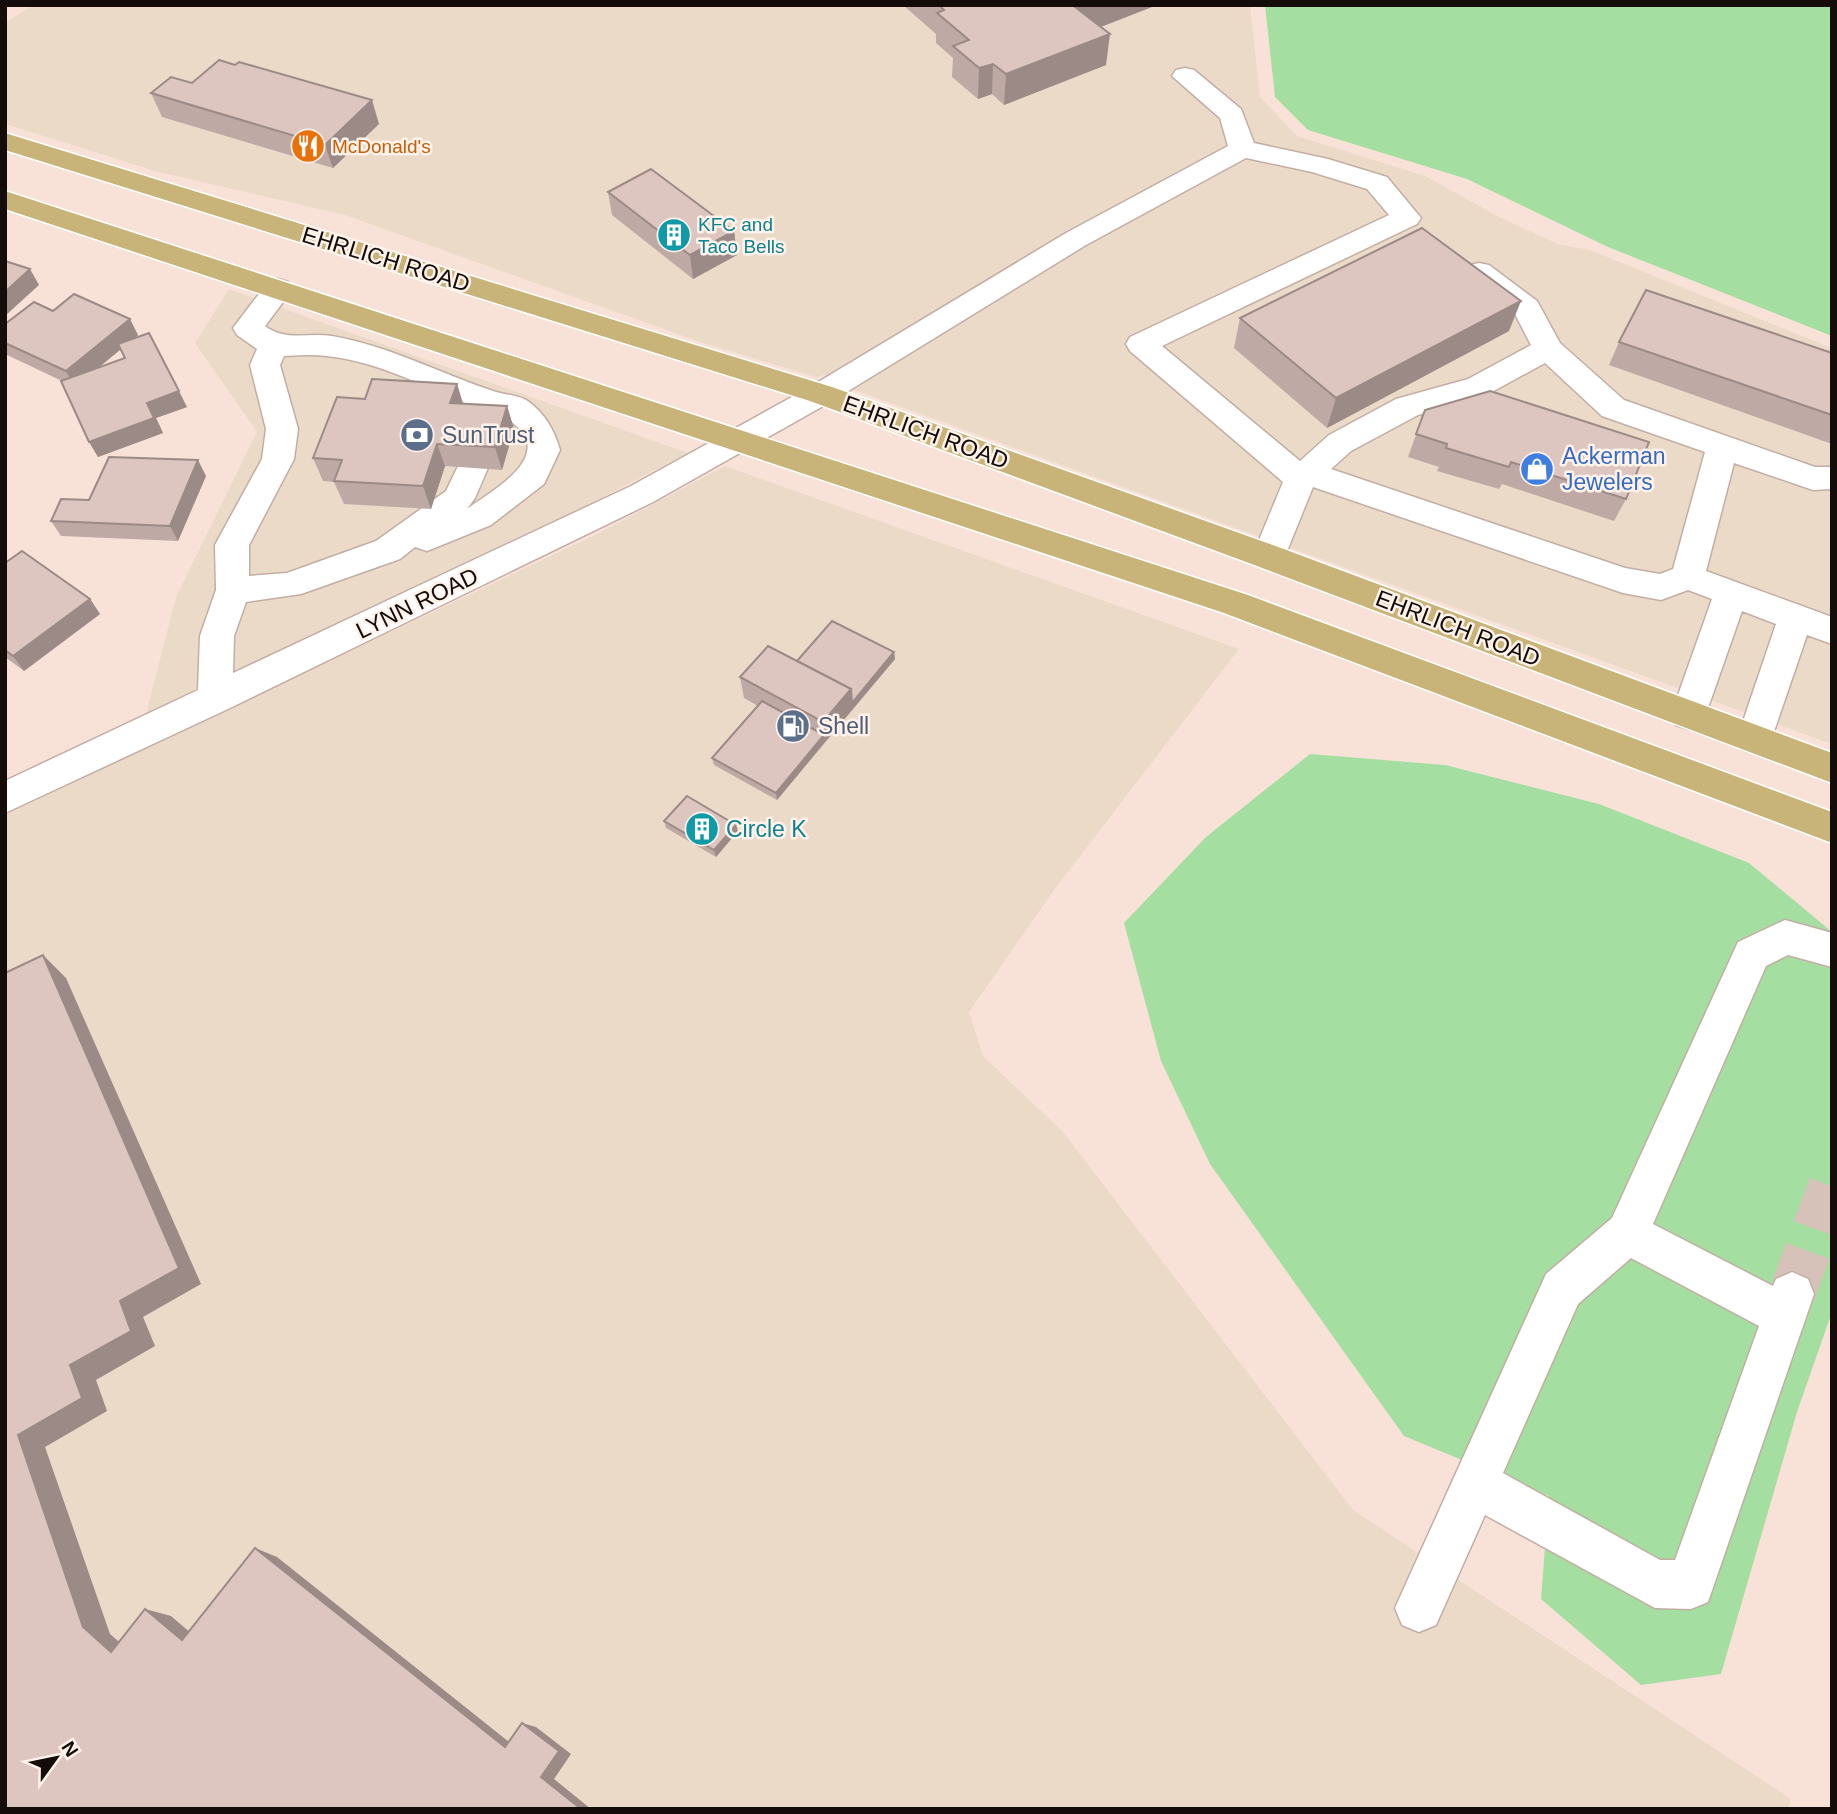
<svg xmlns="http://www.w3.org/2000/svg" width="1837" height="1814" font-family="Arial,sans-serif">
	<rect width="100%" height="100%" fill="#f8e2d8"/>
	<g fill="#ecdac9">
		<polygon points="33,5 1250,5 1260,97 1297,136 1425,176 1501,218 1558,244 1590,250 1832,348 1832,744 835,383 825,375 815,377 700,342 345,215 155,171 5,124 5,23"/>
		<polygon points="229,289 688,453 572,513 146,714 176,597 257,432 195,343"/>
		<polygon points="725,466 1239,649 1054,890 969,1012 983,1056 1063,1132 1353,1510 1791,1799 1788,1809 5,1809 5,815 593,536"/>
	</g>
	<g fill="#a5dea1">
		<polygon points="1265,5 1832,5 1832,336 1608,247 1467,179 1308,130 1275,97"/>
		<polygon points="1310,754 1445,765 1599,804 1749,863 1832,932 1832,1312 1797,1412 1721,1674 1641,1685 1541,1599 1549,1496 1404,1436 1210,1164 1161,1061 1124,923 1206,837"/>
	</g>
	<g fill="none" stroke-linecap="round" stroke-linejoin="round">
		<polyline stroke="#d6c2b9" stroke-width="46" stroke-dasharray="46 23" stroke-linecap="butt" points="1792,1294 1832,1184"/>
		<g stroke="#c2aea3" stroke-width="3">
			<g id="minor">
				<path d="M1185,68L1194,70L1241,109L1254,143L1328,159L1387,177L1421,218L1417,224L1162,346L1300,461L1329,435L1396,399L1468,379L1531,345L1515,314L1469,279L1464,272L1469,265L1479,263L1489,265L1537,301L1560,343L1624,400L1815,467H1832V489L1813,490L1734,463L1706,571L1832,617V644L1807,635L1768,749L1755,753L1742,749L1737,739L1776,624L1742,611L1702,725L1689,729L1676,725L1671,715L1712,599L1688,590L1661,600L1623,593L1313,487L1281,566L1269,569L1257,566L1252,557L1283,482L1130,351L1126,344L1130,337L1389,215L1367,189L1312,172L1246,158L1086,245L832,401L653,502L228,709L5,813V781L198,690L200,636L216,590L215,545L262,459L266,429L250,365L257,349L237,335L233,328L268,282L278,279L288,282L293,289L265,326C286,342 308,332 332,336C389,346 439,373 493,391C504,395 520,395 529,402C546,415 554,430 560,450L544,484L491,525L427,551L415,547L400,559L301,594L246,602L234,636L233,673L631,486L810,387L1066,233L1228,146L1220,118L1172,76L1176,70ZM305,355C362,354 418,383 469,405L472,428L477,436L488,439L499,436L504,428L501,415L505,416C511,422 521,429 525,436C540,466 487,494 467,509L475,498L488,468L483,460L472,457L461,460L446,491L376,541L287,573L249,576V545L294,459L298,429L280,365L284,356ZM1545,363L1602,416L1705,452L1673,569L1660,574L1625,568L1331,469L1351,451L1418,415L1490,393Z"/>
				<path d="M1785,920L1832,933V967L1788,955L1766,966L1653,1224L1773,1286L1776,1279L1792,1272L1808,1279L1814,1294L1708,1602L1691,1609L1655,1608L1485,1515L1436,1625L1419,1632L1402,1625L1395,1608L1546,1274L1612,1218L1738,942ZM1631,1258L1759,1326L1675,1560H1660L1503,1473L1578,1304Z"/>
			</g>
		</g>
		<g stroke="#fff" stroke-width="3">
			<g id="major">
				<polygon points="5,133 832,387 1281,548 1832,753 1832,783 1257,566 810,401 5,150"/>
				<polygon points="5,191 1248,595 1832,812 1832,843 1224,613 5,209"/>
			</g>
		</g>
		<use href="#minor" fill="#fff" fill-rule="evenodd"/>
		<use href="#major" fill="#c8b479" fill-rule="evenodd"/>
	</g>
	<g fill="#bea9a5" fill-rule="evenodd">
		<polygon points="903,5 1157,5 1101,27 1106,65 1004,105 992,94 978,99 952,77 953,58 936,43 936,34"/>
		<polygon points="192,83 379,124 333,168 162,117 151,93"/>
		<polygon points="608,192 734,231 737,255 693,279 612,215"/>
		<path d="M53,311L138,335L134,339L187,407L156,418L163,433L98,457L62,381L5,354V324ZM121,349L125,358L98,368Z"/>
		<polygon points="1240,318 1509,331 1327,428 1234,348"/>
		<polygon points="1619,342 1832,353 1832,444 1609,365"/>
		<polygon points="457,384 463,404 507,406 514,429 502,470 445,466 431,509 344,504 334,482 323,481 313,458 365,399"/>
		<polygon points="1425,410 1626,499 1614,521 1502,484 1499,489 1437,471 1439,467 1408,457"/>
		<polygon points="206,476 178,541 61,536 51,521 89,500"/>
		<polygon points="5,563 90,599 100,614 24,671 5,657"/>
		<polygon points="894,652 895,659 777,800 714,765 712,758 758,706 744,698 740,677"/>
		<polygon points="664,821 738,831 716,857 666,828"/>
	</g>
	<g fill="#9b8a86">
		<polygon points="1079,5 1157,5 1072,38 1075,7"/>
		<polygon points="1110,34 1106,65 1004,105 1006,74"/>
		<polygon points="993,64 992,94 978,99 979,68"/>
		<polygon points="372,100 379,124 333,168 325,145"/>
		<polygon points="734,231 737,255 693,279 690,255"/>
		<polygon points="30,269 39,285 5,316 5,292"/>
		<polygon points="1521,301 1509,331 1327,428 1336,398"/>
		<polygon points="130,319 138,335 75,387 66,371"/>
		<polygon points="457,384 464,407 450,403"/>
		<polygon points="179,391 187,407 156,418 163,433 98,457 89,442 147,403"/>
		<polygon points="507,406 514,429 502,470 495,447"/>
		<polygon points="437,444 445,466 431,509 423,486"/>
		<polygon points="198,460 206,476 178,541 170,526"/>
		<polygon points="90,599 100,614 24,671 13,656"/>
		<polygon points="894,652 895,659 825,742 823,722 851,689"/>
		<polygon points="824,735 825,742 777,800 776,793"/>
		<polygon points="736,825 738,831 716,857 714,850"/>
		<polygon points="43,955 66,978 201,1284 143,1317 155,1346 96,1380 107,1411 45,1447 110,1634 138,1658 111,1652 83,1627 18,1435 120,1301"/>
		<polygon points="255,1548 277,1557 519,1750 505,1747"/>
		<polygon points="145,1609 171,1616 206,1646 182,1640"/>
		<polygon points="522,1723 536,1727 571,1754 554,1779 591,1809 581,1809 541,1777"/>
	</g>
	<g fill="#ddc5c0" stroke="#9b8a86" stroke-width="2">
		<polygon points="939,5 1079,5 1075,7 1110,34 1006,74 993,64 979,68 953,46 969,40 937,13 944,10"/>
		<polygon points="219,60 235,65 239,62 372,100 325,145 151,93 171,77 192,83"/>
		<polygon points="651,169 734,231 690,255 608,192"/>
		<polygon points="1422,228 1521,301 1336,398 1240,318"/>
		<polygon points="5,261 30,269 5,292"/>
		<polygon points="1646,290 1832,353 1832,415 1619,342"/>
		<polygon points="74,294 130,319 66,371 5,343 5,324 34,302 53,311"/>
		<polygon points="149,333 179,391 147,403 154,418 89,442 61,381 125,358 118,344"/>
		<polygon points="372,379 457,384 450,403 507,406 495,447 437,444 423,486 334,481 342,460 313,458 337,397 365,399"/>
		<polygon points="1490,391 1649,442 1626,499 1511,462 1509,467 1446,448 1447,444 1416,434 1425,410"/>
		<polygon points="109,457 198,460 170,526 51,521 61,499 89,500"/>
		<polygon points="22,551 90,599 13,656 5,650 5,563"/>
		<polygon points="832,621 894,652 852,703 851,689 797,661"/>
		<polygon points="768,646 851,689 823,722 740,677"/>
		<polygon points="762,701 824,735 776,793 712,758"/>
		<polygon points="687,796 736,825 714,850 664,821"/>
		<polygon points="43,955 179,1268 120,1301 131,1331 70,1365 82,1398 18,1435 83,1627 111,1652 145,1609 182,1640 255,1548 505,1747 522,1723 559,1751 541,1777 581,1809 5,1809 5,973"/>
	</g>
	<defs>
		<g id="restaurant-disc" transform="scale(1.75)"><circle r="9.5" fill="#e8710a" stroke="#fff2eb"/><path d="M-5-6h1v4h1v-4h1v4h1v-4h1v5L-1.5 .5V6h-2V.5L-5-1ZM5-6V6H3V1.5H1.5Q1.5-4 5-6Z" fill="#fff"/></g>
		<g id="building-disc" transform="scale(1.75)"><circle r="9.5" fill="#0f9aa8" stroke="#fff2eb"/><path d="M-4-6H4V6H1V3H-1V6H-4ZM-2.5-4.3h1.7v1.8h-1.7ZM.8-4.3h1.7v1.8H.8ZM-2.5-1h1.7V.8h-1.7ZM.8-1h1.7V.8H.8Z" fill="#fff"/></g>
		<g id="bank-disc" transform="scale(1.75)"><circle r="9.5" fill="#5c6f8a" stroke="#fff2eb"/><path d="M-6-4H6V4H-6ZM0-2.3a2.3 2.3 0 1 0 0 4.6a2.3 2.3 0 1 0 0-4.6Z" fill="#fff"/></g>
		<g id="shop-disc" transform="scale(1.75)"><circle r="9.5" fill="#3f7fe0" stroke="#fff2eb"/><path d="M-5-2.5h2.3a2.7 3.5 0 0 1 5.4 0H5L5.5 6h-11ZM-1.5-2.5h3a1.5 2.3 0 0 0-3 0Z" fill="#fff"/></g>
		<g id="fuel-disc" transform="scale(1.75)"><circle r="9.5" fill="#5c6f8a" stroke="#fff2eb"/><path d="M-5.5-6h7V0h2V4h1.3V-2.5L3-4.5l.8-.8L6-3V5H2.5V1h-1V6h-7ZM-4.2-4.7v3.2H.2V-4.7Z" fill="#fff"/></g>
	</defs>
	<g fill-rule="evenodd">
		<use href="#restaurant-disc" x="308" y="146"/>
		<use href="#building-disc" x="674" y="235"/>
		<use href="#bank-disc" x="417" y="435"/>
		<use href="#shop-disc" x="1537" y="469"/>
		<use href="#fuel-disc" x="793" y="726"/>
		<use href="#building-disc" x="702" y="829"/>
	</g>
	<g text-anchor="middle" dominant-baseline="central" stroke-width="5" stroke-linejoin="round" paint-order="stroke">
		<g font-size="19" fill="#c56008" stroke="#fff2eb" text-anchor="start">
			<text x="332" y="146">McDonald's</text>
		</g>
		<g font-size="19" fill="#0d838f" stroke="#fff2eb" text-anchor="start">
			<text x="698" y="224">KFC and<tspan x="698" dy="22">Taco Bells</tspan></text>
		</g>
		<g font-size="23" fill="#130c09" stroke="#fff2eb">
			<text transform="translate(386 259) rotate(17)">EHRLICH ROAD</text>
			<text transform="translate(926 432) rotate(20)">EHRLICH ROAD</text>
			<text transform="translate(417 603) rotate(-26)">LYNN ROAD</text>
			<text transform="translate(1458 628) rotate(21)">EHRLICH ROAD</text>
		</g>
		<g font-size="23" fill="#4e5e75" stroke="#fff2eb" text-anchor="start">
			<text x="442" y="435">SunTrust</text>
			<text x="818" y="726">Shell</text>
		</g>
		<g font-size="23" fill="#366cbe" stroke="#fff2eb" text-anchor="start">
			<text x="1562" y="456">Ackerman<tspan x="1562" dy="26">Jewelers</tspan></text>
		</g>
		<g font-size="23" fill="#0d838f" stroke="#fff2eb" text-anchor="start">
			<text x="726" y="829">Circle K</text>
		</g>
	</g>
	<rect width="1837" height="1814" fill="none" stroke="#130c09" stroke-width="14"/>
	<g transform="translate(56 1758) rotate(57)" stroke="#fff2eb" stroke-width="5" paint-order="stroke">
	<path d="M0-5L12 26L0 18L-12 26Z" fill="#130c09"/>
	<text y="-10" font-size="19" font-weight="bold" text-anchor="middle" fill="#130c09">N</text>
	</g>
</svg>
